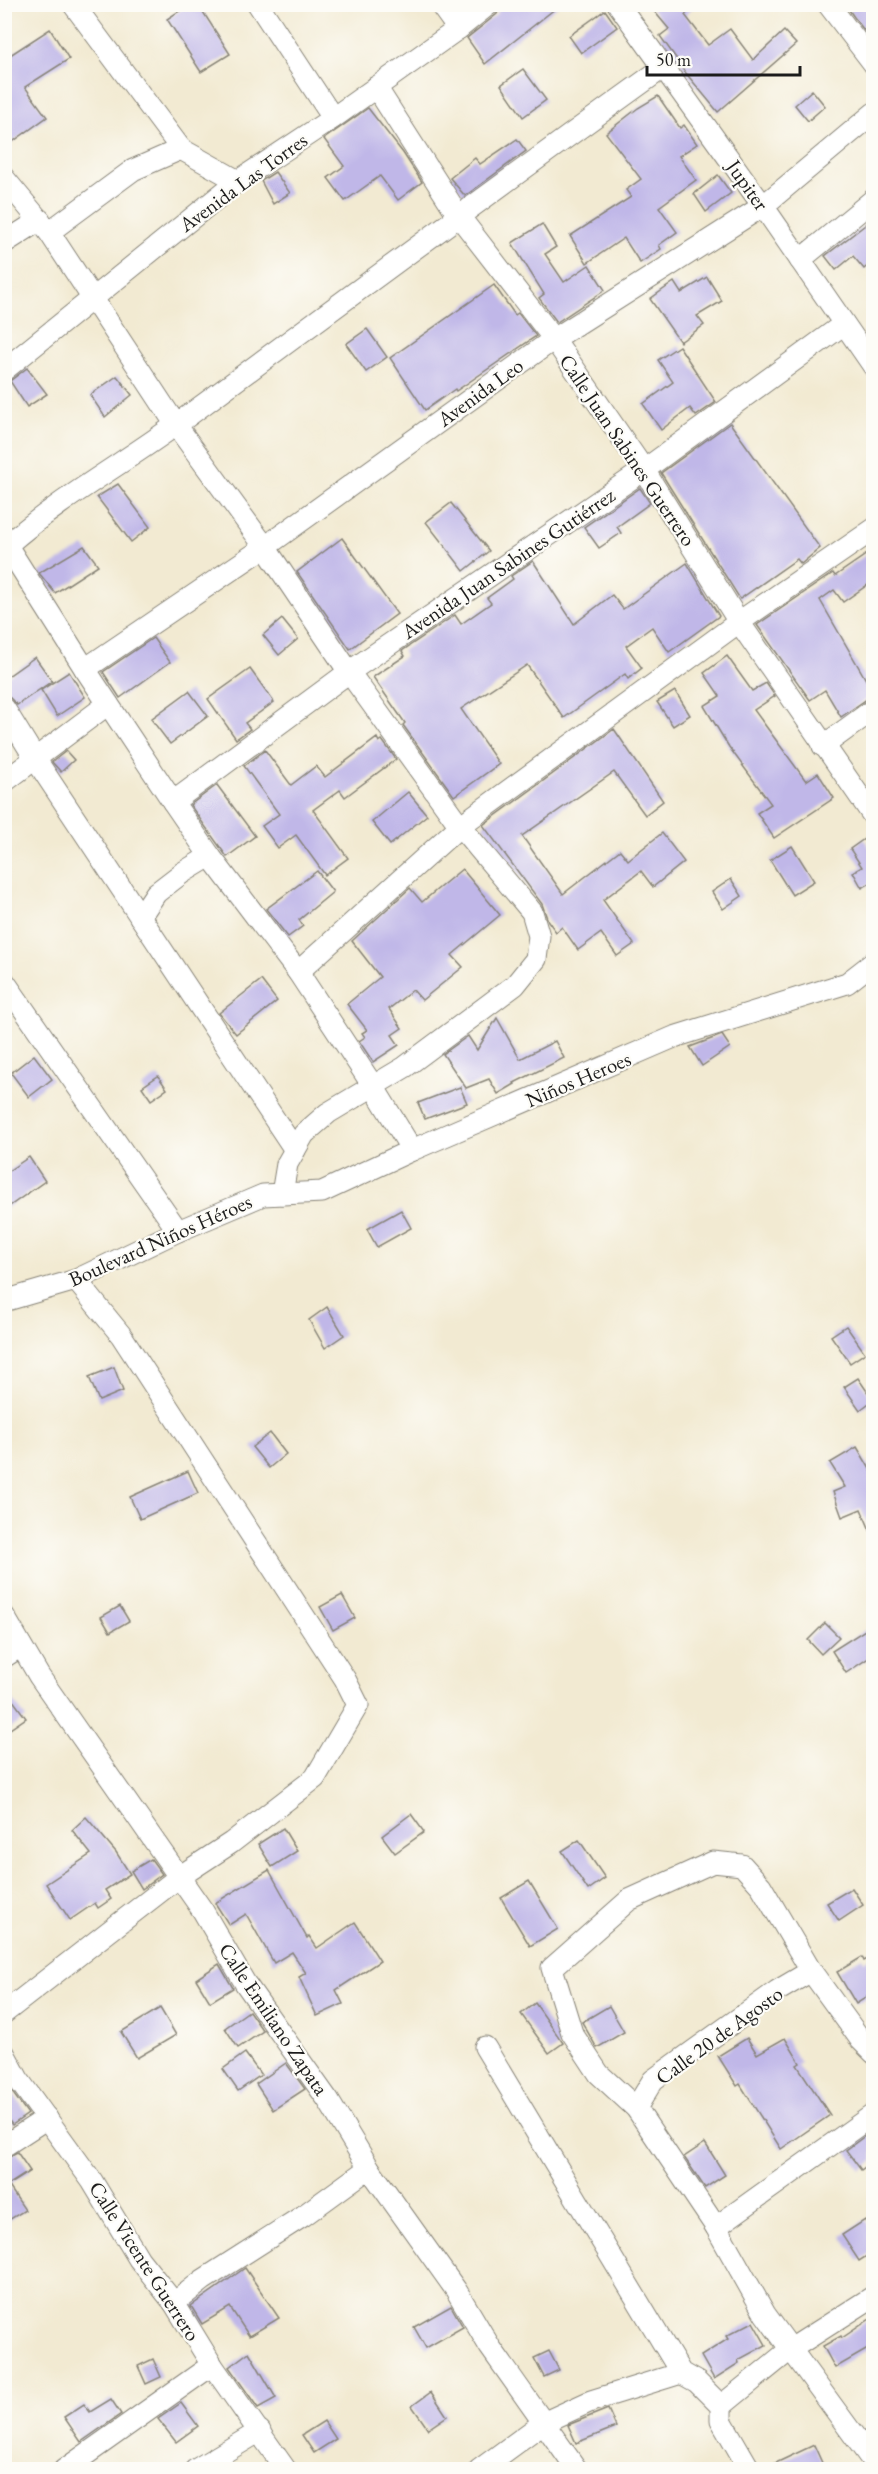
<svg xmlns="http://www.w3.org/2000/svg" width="878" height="2474" font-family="'EB Garamond',serif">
	<rect width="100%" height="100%" fill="#fdfcf7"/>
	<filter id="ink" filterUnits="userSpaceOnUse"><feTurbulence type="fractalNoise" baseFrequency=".0167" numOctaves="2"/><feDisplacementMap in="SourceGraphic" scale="12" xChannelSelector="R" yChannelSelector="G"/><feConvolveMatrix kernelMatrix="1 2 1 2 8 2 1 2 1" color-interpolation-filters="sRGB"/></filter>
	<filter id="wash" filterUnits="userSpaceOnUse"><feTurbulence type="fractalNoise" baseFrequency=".008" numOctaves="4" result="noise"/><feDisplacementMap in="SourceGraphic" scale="24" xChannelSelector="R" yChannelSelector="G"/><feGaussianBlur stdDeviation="1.35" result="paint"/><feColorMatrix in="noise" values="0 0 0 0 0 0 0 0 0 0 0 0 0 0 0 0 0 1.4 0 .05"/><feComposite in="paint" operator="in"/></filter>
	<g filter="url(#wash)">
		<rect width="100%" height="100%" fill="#f2ead2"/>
		<g id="blocks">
			<g fill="#c0b7e8">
				<polygon points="190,4 198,4 230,54 201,72 167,19"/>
				<polygon points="501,4 561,4 485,64 467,38 497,14"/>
				<polygon points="648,4 697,4 685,15 708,45 730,29 753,60 784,31 796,44 718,112 680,66 681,65 660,36 669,29"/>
				<polygon points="845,4 873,4 873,42 854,17"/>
				<polygon points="605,10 617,27 581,53 569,36"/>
				<polygon points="50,29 69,59 25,87 47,117 4,148 4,59"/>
				<polygon points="523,69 546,100 523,117 501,85"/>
				<polygon points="812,90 825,106 808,121 795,105"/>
				<polygon points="658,96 680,128 684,125 697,144 679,156 696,180 659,207 677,232 659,245 661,249 640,263 624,238 587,263 570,236 631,197 626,190 641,179 606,133 638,108"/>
				<polygon points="368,108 403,153 422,182 398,200 380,176 345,201 328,178 344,166 324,139"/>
				<polygon points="517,139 526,151 465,196 450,178 475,158 480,164"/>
				<polygon points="275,172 290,193 273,204 261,181"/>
				<polygon points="718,175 731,193 706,212 694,194"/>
				<polygon points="873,219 873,261 864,269 853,256 836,270 825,256"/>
				<polygon points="542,224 556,247 545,254 564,282 589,265 605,290 557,322 539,298 544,294 512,243"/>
				<polygon points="707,277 722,301 697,316 704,325 680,342 650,299 674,282 681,293"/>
				<polygon points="494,285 515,315 518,313 536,336 456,391 455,389 425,410 390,358"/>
				<polygon points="367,329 387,357 366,372 346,344"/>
				<polygon points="679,346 716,402 696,416 690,408 661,430 643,404 673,382 658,360"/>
				<polygon points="27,368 47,394 27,407 10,381"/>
				<polygon points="117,376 132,395 105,417 90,395"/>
				<polygon points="730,423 820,548 801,564 797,559 740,599 661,473"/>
				<polygon points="118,484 150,527 131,542 97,497"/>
				<polygon points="640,488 650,503 617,527 621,533 599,548 584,527"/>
				<polygon points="451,503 489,551 464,571 426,522"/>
				<polygon points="342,538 397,614 350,649 297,572"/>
				<polygon points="84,546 98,565 55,593 39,573"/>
				<polygon points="873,550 873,581 843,602 834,590 820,600 873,692 873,696 867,699 841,717 825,690 810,700 757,625 833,573 835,576"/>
				<polygon points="533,561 574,624 612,595 623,609 687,563 719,616 669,652 652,627 626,646 642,668 628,679 625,674 564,718 527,665 461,709 499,764 454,796 403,725 405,723 373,677 405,656 402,651 455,615 461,624 491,603 487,598 513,579 511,576"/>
				<polygon points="282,619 298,639 279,655 263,635"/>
				<polygon points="153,638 170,662 120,698 103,672"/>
				<polygon points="727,656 752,691 766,683 775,696 754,710 806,781 818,773 834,798 774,838 757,813 771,804 729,747 704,706 720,696 704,673"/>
				<polygon points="35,657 52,681 17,705 4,692 4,679"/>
				<polygon points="250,669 274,702 245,723 250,729 236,739 208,699"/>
				<polygon points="69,672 85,697 57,716 41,690"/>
				<polygon points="189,691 208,716 170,744 151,719"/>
				<polygon points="675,691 690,715 673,726 657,702"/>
				<polygon points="614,729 663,801 645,815 614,772 522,836 563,894 620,850 628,860 662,833 684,862 653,887 641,871 603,900 634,944 617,956 601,933 578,950 562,927 556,932 548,921 542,904 483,825"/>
				<polygon points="377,738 379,742 382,740 396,759 345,797 340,790 313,810 348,858 325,875 296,835 278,848 262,826 279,814 244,766 265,750 291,785 316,766 325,777"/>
				<polygon points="66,751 74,760 61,772 52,762"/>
				<polygon points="217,785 255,836 227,857 190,805"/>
				<polygon points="408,792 427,815 390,845 372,822"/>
				<polygon points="864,839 873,852 873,883 872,882 862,888 853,872 862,867 850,849"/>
				<polygon points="792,846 814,881 792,895 770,860"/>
				<polygon points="462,869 500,915 452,955 463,967 453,975 422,1000 413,990 389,1009 402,1028 392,1035 399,1045 373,1062 359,1041 365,1037 362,1033 367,1030 347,1004 380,977 352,941 410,888 422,902"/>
				<polygon points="317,871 333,892 299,920 303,926 288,937 266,909"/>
				<polygon points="731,879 742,896 723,909 712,892"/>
				<polygon points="261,980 277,1001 236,1034 219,1013"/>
				<polygon points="497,1018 520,1059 555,1041 564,1058 514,1083 515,1084 498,1094 489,1079 466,1088 443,1054 468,1036 477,1050"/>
				<polygon points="722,1035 730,1047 702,1066 690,1047"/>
				<polygon points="34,1055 52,1079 29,1097 11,1073"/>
				<polygon points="158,1076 167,1089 151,1100 142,1087"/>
				<polygon points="460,1087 467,1103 425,1119 418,1103"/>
				<polygon points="29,1157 45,1181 4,1210 4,1174"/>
				<polygon points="401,1210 411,1228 377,1247 367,1229"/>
				<polygon points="327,1307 344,1335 325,1348 309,1320"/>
				<polygon points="846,1326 865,1353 850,1363 831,1336"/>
				<polygon points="114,1367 123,1391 99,1401 89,1377"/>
				<polygon points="858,1378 873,1400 860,1410 844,1387"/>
				<polygon points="270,1433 286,1454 269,1468 252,1447"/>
				<polygon points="857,1447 873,1474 873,1537 861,1509 842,1517 833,1492 845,1487 830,1463"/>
				<polygon points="188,1471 198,1493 140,1519 130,1497"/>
				<polygon points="342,1595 355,1618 333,1630 320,1607"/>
				<polygon points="120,1606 129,1621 110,1632 101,1617"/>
				<polygon points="825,1623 839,1637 821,1654 808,1640"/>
				<polygon points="865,1630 873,1644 873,1655 846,1673 832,1651"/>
				<polygon points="4,1688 26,1718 4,1733"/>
				<polygon points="411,1814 424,1832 395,1853 382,1836"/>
				<polygon points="86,1817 116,1852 130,1874 105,1890 111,1899 98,1908 95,1903 70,1920 46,1884 91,1854 72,1830"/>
				<polygon points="283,1828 297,1851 272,1867 258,1844"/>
				<polygon points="579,1840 605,1878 588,1890 562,1851"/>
				<polygon points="151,1859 162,1874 142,1889 131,1871"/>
				<polygon points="269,1870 307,1938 309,1936 317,1948 355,1922 380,1961 336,1990 343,2004 317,2016 299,1977 306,1973 292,1952 274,1963 246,1914 229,1925 215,1903"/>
				<polygon points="529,1881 558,1929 530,1946 501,1898"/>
				<polygon points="852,1888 863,1905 839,1921 827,1903"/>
				<polygon points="873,1956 873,1993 856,2004 837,1972 862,1957 864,1961"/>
				<polygon points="219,1964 233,1988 210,2002 196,1979"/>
				<polygon points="535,2003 563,2043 549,2053 521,2014"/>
				<polygon points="609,2006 624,2032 597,2048 582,2022"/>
				<polygon points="160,2008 176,2035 137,2058 121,2032"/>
				<polygon points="249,2011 263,2031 238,2048 225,2028"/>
				<polygon points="747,2038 757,2054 785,2038 800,2063 797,2065 830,2115 781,2149 740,2084 737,2086 718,2056"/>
				<polygon points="245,2053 261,2075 238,2091 223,2069"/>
				<polygon points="286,2063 305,2089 273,2110 256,2084"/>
				<polygon points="4,2081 28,2114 12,2125 4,2113"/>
				<polygon points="873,2130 873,2161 861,2170 846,2150"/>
				<polygon points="705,2143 725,2175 705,2188 684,2157"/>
				<polygon points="17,2152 30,2171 8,2185 25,2210 4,2223 4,2159"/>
				<polygon points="865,2220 873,2233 873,2252 859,2261 842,2235"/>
				<polygon points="245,2268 279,2318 249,2336 230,2307 202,2324 191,2306"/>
				<polygon points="451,2306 463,2327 426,2348 414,2327"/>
				<polygon points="873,2317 873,2346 835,2368 823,2346 841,2336 842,2338"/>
				<polygon points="753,2322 766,2345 738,2360 739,2363 714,2379 701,2356 728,2339 726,2336"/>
				<polygon points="549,2351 559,2370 544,2377 534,2358"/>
				<polygon points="249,2352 276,2398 258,2408 229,2367"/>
				<polygon points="153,2359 161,2377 146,2384 138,2366"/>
				<polygon points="431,2392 447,2416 428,2429 412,2406"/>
				<polygon points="111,2399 121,2414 81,2442 64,2417 84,2404 90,2412"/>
				<polygon points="181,2403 198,2426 176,2442 158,2419"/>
				<polygon points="608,2409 616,2427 576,2443 568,2425"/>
				<polygon points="324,2421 336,2439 314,2453 302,2435"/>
				<polygon points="814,2445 823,2465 814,2469 763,2469"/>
			</g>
		</g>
	</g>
	<g filter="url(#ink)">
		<use href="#blocks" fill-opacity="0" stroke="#878377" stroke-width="1.5"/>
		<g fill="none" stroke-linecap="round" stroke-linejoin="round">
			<g stroke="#878377" stroke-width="23">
				<g id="minor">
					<polyline points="73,4 181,149 238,181"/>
					<polyline points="258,4 333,118"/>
					<polyline points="440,4 458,29"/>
					<polyline points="618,4 763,206 874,367"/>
					<polyline points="828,4 874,64"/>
					<polyline points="376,87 458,215 554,339 644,470 739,622 874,817"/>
					<polyline points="4,178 49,232 176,425 265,547 349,672 460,826 532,912 539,936 536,959 515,985 405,1067 328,1113 304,1134 287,1164 282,1194"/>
					<polyline points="49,232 133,170 181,149"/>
					<polyline points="4,243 40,220"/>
					<polyline points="800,260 874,199"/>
					<polyline points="4,370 238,181 333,118 458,29 489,4"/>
					<polyline points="4,541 85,669 173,802 210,856 298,972 373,1086 412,1150"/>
					<path d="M7,545C63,496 128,461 188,416C346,299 504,182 664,67"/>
					<polyline points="85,669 265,547 554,339 763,206 874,113"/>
					<polyline points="4,708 36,760 295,1150"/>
					<polyline points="823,746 874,709"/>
					<polyline points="4,782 108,704"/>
					<polyline points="173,802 349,672 644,470 844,324"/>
					<polyline points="140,917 156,893 182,873 210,856"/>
					<polyline points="298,972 460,826 739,622 874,529"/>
					<polyline points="4,981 178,1231"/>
					<polyline points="4,1301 76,1280 178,1231 263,1195 322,1192 412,1150 674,1037 847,983 874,962"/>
					<polyline points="4,1616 39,1676 203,1911 245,1983 328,2100 369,2168 456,2290 490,2347 577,2470"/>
					<polyline points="4,1657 21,1646"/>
					<polyline points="4,2013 179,1877 231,1843 315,1778 358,1705 345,1679 121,1335 76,1280"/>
					<polyline points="485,2047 681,2373 697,2382 721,2406 721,2420 750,2470"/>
					<polyline points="4,2053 18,2079 92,2181 139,2259 174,2303 212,2365 286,2470"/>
					<polyline points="874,2053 861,2040 811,1971 761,1886 742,1865 713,1862 629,1900 552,1968 572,2033 599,2074 636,2108 716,2227 765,2314 874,2463"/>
					<polyline points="636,2108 653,2080 777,1991 811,1971"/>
					<polyline points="4,2146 47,2118"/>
					<polyline points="716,2227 874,2114"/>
					<polyline points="174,2303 203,2280 303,2216 369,2168"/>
					<polyline points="721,2406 791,2349 874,2296"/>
					<polyline points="64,2470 212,2365"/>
					<polyline points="195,2470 260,2431"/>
					<polyline points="479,2470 543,2423 591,2401 681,2373"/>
				</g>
			</g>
			<use href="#minor" stroke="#fff" stroke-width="21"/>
		</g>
	</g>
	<g text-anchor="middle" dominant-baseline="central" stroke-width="4.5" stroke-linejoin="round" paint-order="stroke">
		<g font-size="21" fill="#1c1c1c" stroke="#fdfcf7">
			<text transform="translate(243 182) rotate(-36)">Avenida Las Torres</text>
			<text transform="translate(748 185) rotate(55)">Jupiter</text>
			<text transform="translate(480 392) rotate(-36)">Avenida Leo</text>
			<text transform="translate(628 450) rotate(56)">Calle Juan Sabines Guerrero</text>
			<text transform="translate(508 563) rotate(-34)">Avenida Juan Sabines Gutiérrez</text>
			<text transform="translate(578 1079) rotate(-23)">Niños Heroes</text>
			<text transform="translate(160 1240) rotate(-24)">Boulevard Niños Héroes</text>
			<text transform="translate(274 2019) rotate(56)">Calle Emiliano Zapata</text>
			<text transform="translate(719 2035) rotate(-36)">Calle 20 de Agosto</text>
			<text transform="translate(145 2261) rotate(57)">Calle Vicente Guerrero</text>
		</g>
	</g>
	<rect width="878" height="2474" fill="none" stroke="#fdfcf7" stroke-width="24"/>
	<path d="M647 66v9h153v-9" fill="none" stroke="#1c1c1c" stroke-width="3"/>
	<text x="656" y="66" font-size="18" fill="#1c1c1c" stroke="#fdfcf7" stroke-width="4.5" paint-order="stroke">50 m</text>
</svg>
